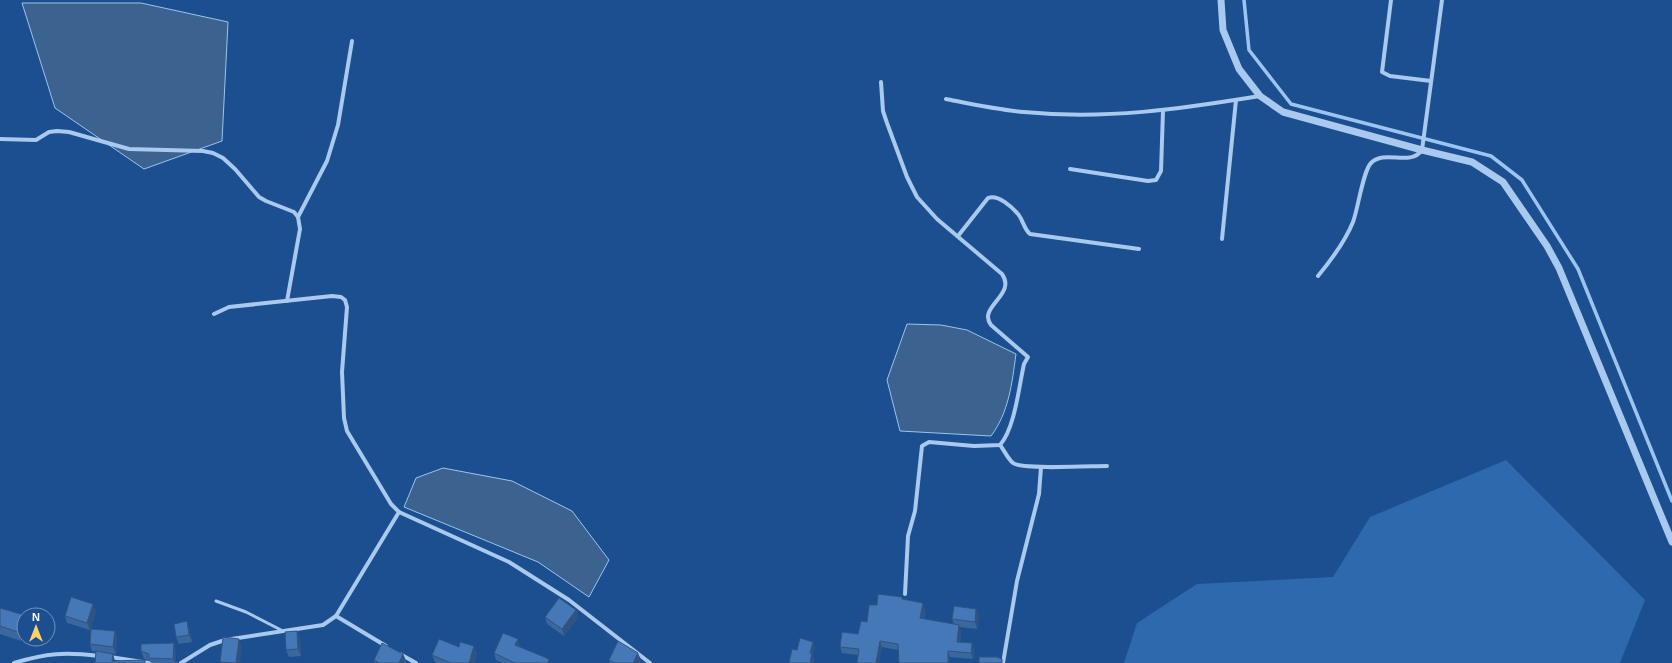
<svg xmlns="http://www.w3.org/2000/svg" width="1672" height="663" font-family="Arial,sans-serif">
	<rect width="100%" height="100%" fill="#1b4f8f"/>
	<polygon fill="#2e69ad" points="1506,460 1645,600 1620,663 1124,663 1137,623 1197,584 1333,577 1370,517"/>
	<g fill="#3c6290" stroke="#9cc4f0">
		<polygon points="22,3 141,3 228,22 222,141 144,169 55,108"/>
		<path d="M907,324L941,325L967,330L1016,354C1012,383 1009,412 991,436L900,431L887,380Z"/>
		<polygon points="443,468 512,481 572,511 609,560 589,597 538,562 404,507 416,478"/>
	</g>
	<g fill="none" stroke-linecap="round" stroke-linejoin="round">
		<polyline stroke="#9cc4f0" stroke-width="3.5" points="1244,0 1249,50 1291,104 1491,156 1522,180 1578,269 1672,501"/>
		<polyline stroke="#a9c9ee" stroke-width="3" points="216,601 246,612 281,630"/>
		<g stroke="#a9c9ee" stroke-width="4">
			<polyline points="1391,0 1382,72 1390,76 1431,81"/>
			<path d="M881,82L883,111L887,123L907,177L917,197L937,219L1002,274C1017,295 977,307 991,325L1028,357L1024,364C1019,386 1015,428 1000,445L974,446L929,442L922,446L915,511L908,536L905,594"/>
			<path d="M946,99C971,104 998,110 1024,112C1106,120 1180,109 1260,96"/>
			<polyline points="0,139 36,140 49,132 57,131 69,132 129,149 203,151 213,153 223,158 235,169 259,197 266,201 294,212 298,217 300,229 287,301"/>
			<polyline points="1070,169 1148,181 1156,180 1161,171 1163,111"/>
			<polyline points="298,217 327,161 338,125 352,41"/>
			<path d="M958,236L988,198C998,194 1012,207 1018,214C1023,220 1024,229 1030,234L1139,249"/>
			<polyline points="1222,239 1236,100"/>
			<path d="M1318,276C1332,259 1345,242 1353,222C1358,209 1363,171 1371,163C1385,149 1410,167 1422,150L1442,0"/>
			<polyline points="214,314 229,307 332,296 341,297 345,300 347,307 342,372 344,418 347,431 391,504 399,512 509,562 569,600 650,663"/>
			<path d="M1000,445C1004,450 1008,459 1013,463C1022,470 1092,466 1107,466"/>
			<polyline points="336,616 386,646"/>
			<polyline points="400,654 416,663"/>
			<polyline points="110,657 149,663"/>
			<path d="M14,663C47,653 65,652 99,656"/>
			<polyline points="181,663 210,645 225,640 323,625 336,616 399,512"/>
			<polyline points="1003,663 1017,581 1039,494 1041,467"/>
		</g>
		<polyline stroke="#a9c9ee" stroke-width="7" points="1221,0 1223,30 1239,69 1260,96 1283,112 1422,150 1472,162 1503,182 1547,246 1559,268 1672,542"/>
	</g>
	<g fill="#3a679d">
		<polygon points="903,599 925,609 924,619 954,624 952,619 976,609 979,616 977,629 959,627 961,632 960,642 972,643 974,650 973,659 950,657 950,663 899,663 898,650 882,647 879,663 857,663 858,655 842,653 840,647 858,634 867,622 877,605"/>
		<polygon points="0,608 24,615 24,633 21,641 0,634"/>
		<polygon points="576,610 578,617 564,636 547,624 545,617"/>
		<polygon points="96,611 90,630 67,623 65,616"/>
		<polygon points="187,621 189,628 192,642 179,644 176,637"/>
		<polygon points="115,631 117,638 116,654 92,651 90,644"/>
		<polygon points="297,631 300,638 301,656 289,657 286,650"/>
		<polygon points="520,646 520,647 551,663 502,663 496,660 494,653"/>
		<polygon points="459,647 477,653 474,663 436,663 435,662 432,655"/>
		<polygon points="176,650 176,663 151,663 149,660 144,659 141,651"/>
		<polygon points="403,654 406,661 405,663 375,663 374,660"/>
		<polygon points="609,660 641,660 640,663 610,663"/>
	</g>
	<g fill="#305480">
		<polygon points="923,603 925,609 922,625 920,618"/>
		<polygon points="93,604 96,611 90,630 87,623"/>
		<polygon points="976,609 979,616 977,629 975,622"/>
		<polygon points="576,610 578,617 564,636 562,629"/>
		<polygon points="24,615 24,633 21,641 18,632"/>
		<polygon points="187,621 189,628 192,642 189,635"/>
		<polygon points="959,625 961,632 959,648 957,642"/>
		<polygon points="115,631 117,638 116,654 113,647"/>
		<polygon points="297,631 300,638 301,656 298,649"/>
		<polygon points="239,639 242,646 240,663 236,663"/>
		<polygon points="518,639 520,646 518,652 515,645"/>
		<polygon points="880,641 882,647 879,663 876,663"/>
		<polygon points="813,642 815,648 813,655 815,660 814,663 810,663 810,653"/>
		<polygon points="174,643 176,650 176,663 175,663 173,659"/>
		<polygon points="972,643 974,650 973,659 971,653"/>
		<polygon points="474,646 477,653 474,663 469,663"/>
		<polygon points="948,651 950,657 950,663 948,663"/>
		<polygon points="638,653 641,660 640,663 633,663"/>
		<polygon points="113,654 115,661 112,661"/>
		<polygon points="403,654 406,661 405,663 399,663"/>
	</g>
	<g fill="#4478b7" stroke="#305480">
		<polygon points="878,594 902,597 902,599 923,603 920,618 959,625 957,642 972,643 971,653 948,651 948,663 899,663 898,644 880,641 876,663 857,663 859,649 840,647 842,632 858,634 861,621 867,622 869,605 877,605"/>
		<polygon points="71,597 93,604 87,623 65,616"/>
		<polygon points="559,598 576,610 562,629 545,617"/>
		<polygon points="954,606 976,609 975,622 952,619"/>
		<polygon points="0,608 24,615 18,632 0,626"/>
		<polygon points="187,621 189,635 176,637 174,624"/>
		<polygon points="91,629 115,631 113,647 90,644"/>
		<polygon points="297,631 298,649 286,650 285,632"/>
		<polygon points="503,633 518,639 515,645 549,659 548,663 515,663 494,653"/>
		<polygon points="223,637 239,639 236,663 220,662"/>
		<polygon points="800,638 813,642 810,653 812,653 810,663 789,663 792,649 797,650"/>
		<polygon points="439,639 459,647 460,642 474,646 469,663 451,663 432,655"/>
		<polygon points="618,641 638,653 633,663 615,663 609,660"/>
		<polygon points="174,643 173,659 149,658 149,654 141,651 141,644"/>
		<polygon points="382,643 403,654 399,663 380,663 374,660"/>
		<polygon points="96,651 113,654 112,661 145,660 145,663 95,663"/>
		<polygon points="979,657 997,657 1002,659 1002,663 979,663"/>
	</g>
	<g transform="translate(36 627)"><circle r="19" fill="#1b4f8f" stroke="#7695bc"/>
	<path d="M0-3L7 15L0 10L-7 15Z" fill="#ffd166"/>
	<text y="-6" font-size="11" font-weight="bold" text-anchor="middle" fill="#ffffff">N</text>
	</g>
</svg>
